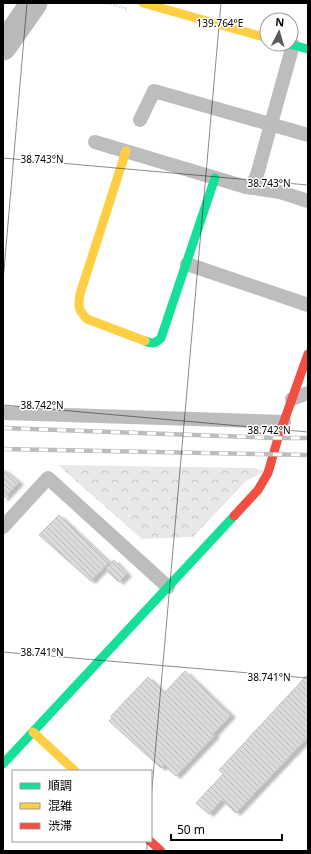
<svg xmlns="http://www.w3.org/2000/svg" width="311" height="854" font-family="'Noto Sans','Noto Sans JP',sans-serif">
	<defs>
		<pattern id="park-crowns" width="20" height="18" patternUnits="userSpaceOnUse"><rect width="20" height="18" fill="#e8e8e8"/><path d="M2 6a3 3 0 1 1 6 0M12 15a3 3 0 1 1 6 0" fill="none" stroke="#c5c5c5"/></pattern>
		<pattern id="building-back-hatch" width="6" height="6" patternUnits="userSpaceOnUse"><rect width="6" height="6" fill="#dbdbdb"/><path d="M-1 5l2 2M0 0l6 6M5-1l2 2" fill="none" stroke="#bababa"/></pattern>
		<filter id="shadow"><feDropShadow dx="4.5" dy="2.5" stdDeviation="1" flood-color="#0004"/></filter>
	</defs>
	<rect width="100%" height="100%" fill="#fff"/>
	<polygon fill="url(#park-crowns)" points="58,465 253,468 265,471 246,481 193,537 142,539"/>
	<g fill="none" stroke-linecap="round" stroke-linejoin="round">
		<polyline stroke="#bababa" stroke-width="27" points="3,47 34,3"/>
	</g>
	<g fill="url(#building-back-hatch)" stroke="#c3c3c3" filter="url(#shadow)">
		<polygon points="3,469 19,482 3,499"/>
		<polygon points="59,515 109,562 91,581 39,535"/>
		<polygon points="114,560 127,574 119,582 105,569"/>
		<polygon points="185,671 231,715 213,734 215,735 176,776 164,765 161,768 109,721 112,718 111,716 148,677 164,693"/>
		<polygon points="308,674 308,737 236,813 222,800 209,814 196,803 223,774 219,770"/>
	</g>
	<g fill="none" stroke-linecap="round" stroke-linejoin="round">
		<polyline stroke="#c2c2c2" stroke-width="2.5" stroke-dasharray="1 2" stroke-linecap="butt" points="108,3 128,9"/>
		<g stroke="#bdbdbd" stroke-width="14">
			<polyline points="140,120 154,91 308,135"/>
			<polyline points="95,142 246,187 280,192 308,201"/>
			<polyline points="251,188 257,175 271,124 293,45"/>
			<polyline points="187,264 308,305"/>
			<polyline points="292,399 308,393"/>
			<polyline points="3,413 284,422"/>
			<polyline points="3,527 48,478 168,587"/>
		</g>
		<g stroke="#16e098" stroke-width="9">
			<polyline points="289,44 308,49"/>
			<path d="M145,341C152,344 155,344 161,338L215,178"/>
			<polyline points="3,764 234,516"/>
		</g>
		<g stroke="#ffcf43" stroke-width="9">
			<polyline points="143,3 267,38"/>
			<path d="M126,151L80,294C78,306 78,310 87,319L145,341"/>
			<polyline points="33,732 75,771"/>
		</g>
		<g stroke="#f24e42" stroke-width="9">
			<polyline points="234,516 258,490 268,473 278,438 308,354"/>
			<polyline points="150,841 161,851"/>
		</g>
		<g stroke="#bdbdbd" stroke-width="4.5">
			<g id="rail">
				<polyline points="3,428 278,438 308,438"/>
				<polyline points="3,449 308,455"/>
			</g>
		</g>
		<use href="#rail" stroke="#fff" stroke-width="3" stroke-dasharray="9" stroke-linecap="butt"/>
	</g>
	<path fill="none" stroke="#000" stroke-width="1" stroke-opacity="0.45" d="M3,158L308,185M3,282L27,3M3,405L308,432M3,652L308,678M151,800L221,3M147,851V841"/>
	<g font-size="10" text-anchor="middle" fill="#000" stroke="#fff" stroke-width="3" stroke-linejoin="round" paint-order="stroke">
		<text x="220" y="27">139.764°E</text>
		<text x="42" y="163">38.743°N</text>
		<text x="269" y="187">38.743°N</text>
		<text x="42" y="409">38.742°N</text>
		<text x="269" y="434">38.742°N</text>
		<text x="42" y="656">38.741°N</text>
		<text x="269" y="681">38.741°N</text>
	</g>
	<rect width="311" height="854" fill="none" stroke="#000000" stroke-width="8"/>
	<rect x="12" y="770" width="140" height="72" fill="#ffffff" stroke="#999999"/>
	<rect x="20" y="783" width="20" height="6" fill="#16e098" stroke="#999999"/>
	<text x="48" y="790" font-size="12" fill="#000000">順調</text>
	<rect x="20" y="803" width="20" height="6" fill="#ffcf43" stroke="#999999"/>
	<text x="48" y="810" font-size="12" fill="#000000">混雑</text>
	<rect x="20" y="823" width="20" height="6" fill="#f24e42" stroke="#999999"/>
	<text x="48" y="830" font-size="12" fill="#000000">渋滞</text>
	<g transform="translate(279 32) rotate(5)"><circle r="19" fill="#ffffff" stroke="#999999"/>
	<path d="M0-3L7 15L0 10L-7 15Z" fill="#595959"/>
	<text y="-6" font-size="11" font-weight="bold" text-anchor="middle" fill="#000000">N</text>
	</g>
	<path d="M171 834v6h111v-6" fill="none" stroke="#000000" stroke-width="2"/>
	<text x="177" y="834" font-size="12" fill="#000000" stroke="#ffffff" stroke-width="3" paint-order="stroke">50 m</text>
</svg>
